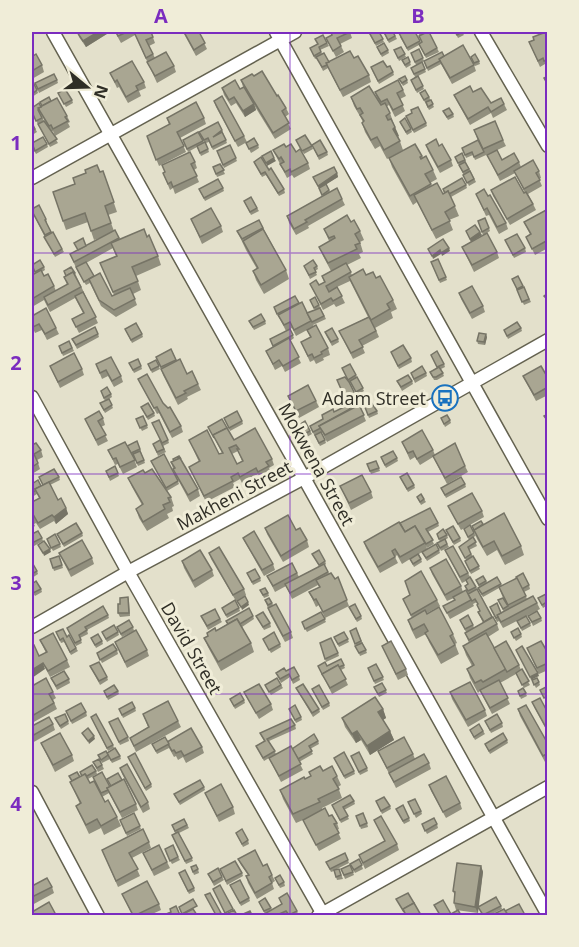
<svg xmlns="http://www.w3.org/2000/svg" width="579" height="947" font-family="'Open Sans',sans-serif">
	<rect width="100%" height="100%" fill="#e3e0cb"/>
	<g fill="none" stroke-linecap="round" stroke-linejoin="round">
		<g stroke="#646250" stroke-width="15">
			<g id="street">
				<polyline points="53,32 304,478 548,915"/>
				<polyline points="276,32 548,519"/>
				<polyline points="481,32 548,146"/>
				<polyline points="32,178 295,32"/>
				<polyline points="32,397 128,572 324,916"/>
				<polyline points="32,627 128,572 304,478 548,340"/>
				<polyline points="32,792 98,916"/>
				<polyline points="318,916 548,787"/>
			</g>
		</g>
		<use href="#street" stroke="#fff" stroke-width="12"/>
	</g>
	<g fill="#918f7e" fill-rule="evenodd">
		<polygon points="77,32 110,32 86,47 79,37"/>
		<polygon points="115,32 151,32 155,43 149,46 155,58 174,66 176,72 157,83 135,35 121,43"/>
		<polygon points="183,32 199,32 207,49 196,56"/>
		<polygon points="330,32 350,32 352,38 340,44 344,52 336,57 326,38 332,35"/>
		<polygon points="368,32 379,32 384,42 376,46"/>
		<polygon points="383,32 393,32 397,39 389,43"/>
		<polygon points="415,32 421,43 422,42 418,32 430,32 429,32 439,52 426,58 419,45 408,51 400,37"/>
		<polygon points="455,32 462,32 464,35 458,38"/>
		<polygon points="548,32 548,67 547,67 545,64 540,67 529,42"/>
		<polygon points="327,43 329,46 320,50 322,54 329,62 354,58 369,75 371,82 343,97 328,68 323,71 317,58 315,59 310,48"/>
		<polygon points="401,47 406,57 399,61 394,50"/>
		<polygon points="419,49 424,61 444,56 474,65 476,71 452,84 441,64 428,71 424,61 422,62 426,72 418,76 424,89 417,93 411,80 415,77 411,68 416,65 411,53"/>
		<polygon points="378,50 388,50 389,53 382,57"/>
		<polygon points="32,55 42,65 44,72 32,79"/>
		<polygon points="408,57 411,65 406,68 402,60"/>
		<polygon points="472,60 479,61 480,64 475,66"/>
		<polygon points="387,67 393,72 394,75 379,84 372,70"/>
		<polygon points="110,73 144,82 146,88 139,91 141,96 128,103 119,87 117,88"/>
		<polygon points="254,76 277,96 286,108 289,114 285,117 291,129 275,139 243,87 241,80"/>
		<polygon points="399,79 407,80 408,83 403,86"/>
		<polygon points="57,80 58,83 39,93 35,83"/>
		<polygon points="32,86 37,90 38,93 32,97"/>
		<polygon points="222,88 240,89 254,104 256,110 245,117 236,103 231,106 224,95"/>
		<polygon points="403,90 406,96 400,99 405,111 395,117 389,105 386,107 390,113 403,150 387,159 380,146 375,149 365,132 362,123 363,122 361,118 354,106 351,97 377,99 375,92"/>
		<polygon points="473,92 491,103 504,104 507,110 493,118 491,113 470,125 457,101 454,95"/>
		<polygon points="58,93 72,100 73,103 66,107"/>
		<polygon points="420,93 429,97 434,107 429,110"/>
		<polygon points="51,101 67,116 70,122 68,123 70,127 55,136 53,131 51,132 58,143 50,147 38,124 48,127 40,112 44,121 38,124 32,113 32,108 42,106 40,102"/>
		<polygon points="214,101 244,136 247,142 238,147 216,107"/>
		<polygon points="443,111 453,114 454,117 448,120"/>
		<polygon points="167,118 204,118 206,124 180,138 186,152 159,166 147,136 169,125"/>
		<polygon points="407,120 426,123 427,126 414,133"/>
		<polygon points="400,122 411,129 412,132 407,135"/>
		<polygon points="32,123 37,132 32,135"/>
		<polygon points="222,130 227,143 213,150 209,142 206,143 209,152 201,156 197,147 188,152 183,140 198,132 203,142 204,142 199,132"/>
		<polygon points="474,130 503,140 506,146 475,160 473,155 466,158 462,148 478,141"/>
		<polygon points="296,140 312,146 313,149 304,154"/>
		<polygon points="32,143 47,144 48,147 36,154 32,147"/>
		<polygon points="246,143 258,145 259,148 251,153"/>
		<polygon points="230,145 237,161 224,168 217,151"/>
		<polygon points="312,145 327,152 328,155 319,160"/>
		<polygon points="426,145 439,146 451,160 453,166 440,173 428,151"/>
		<polygon points="286,147 296,152 308,163 310,169 294,178 292,175 287,178 273,150"/>
		<polygon points="487,155 502,160 519,162 521,167 539,171 541,178 539,179 542,186 528,194 536,210 510,225 493,196 491,190 525,193 515,173 500,181"/>
		<polygon points="422,156 423,158 433,170 437,179 430,183 431,186 443,194 444,193 443,189 466,185 467,188 451,197 459,216 449,220 453,230 436,239 417,202 413,205 392,167 389,158"/>
		<polygon points="455,157 465,160 476,182 469,186"/>
		<polygon points="195,162 197,168 194,170 199,182 175,194 173,188 170,190 163,173 165,172 162,165"/>
		<polygon points="254,162 269,170 284,189 285,193 279,196 266,175 262,177"/>
		<polygon points="220,164 225,174 217,177 213,167"/>
		<path d="M103,171L117,212L108,215L114,231L115,230L120,239L147,237L158,256L161,265L136,276L141,290L133,294L137,305L116,317L101,306L90,283L86,285L77,270L70,254L103,237L94,240L88,222L66,230L53,192L75,184ZM113,248L116,256L100,263L114,295L112,296L94,276L86,263Z"/>
		<polygon points="337,173 338,177 326,184 330,192 342,199 345,205 308,226 309,228 296,235 289,223 287,216 323,196 313,177"/>
		<polygon points="223,188 224,191 205,201 199,189"/>
		<polygon points="476,194 506,223 508,229 499,234 489,215 486,216"/>
		<polygon points="244,201 257,208 259,211 251,215"/>
		<polygon points="548,209 548,248 535,255 526,237 530,234 524,222"/>
		<polygon points="32,212 46,219 47,222 46,223 64,252 55,257"/>
		<polygon points="485,218 490,231 483,235 478,221"/>
		<polygon points="191,219 221,226 223,232 202,244"/>
		<polygon points="259,220 286,270 289,279 264,294 256,280 253,271 257,269 246,250 237,231"/>
		<polygon points="351,222 360,231 364,240 360,242 363,252 359,254 361,258 347,265 352,275 366,275 376,278 393,300 397,309 391,312 393,318 375,328 379,337 362,346 365,353 353,359 339,331 368,317 350,281 337,287 345,303 336,307 334,304 323,310 310,284 319,285 324,282 322,276 331,271 323,256 319,247 329,241 324,229"/>
		<polygon points="466,231 482,235 474,240 497,252 499,258 474,272 462,247 471,242"/>
		<polygon points="505,240 525,248 526,252 514,258"/>
		<polygon points="438,259 447,280 440,283 431,262"/>
		<polygon points="32,265 44,267 45,270 42,272 44,276 54,286 56,291 67,285 64,277 66,276 64,271 75,273 98,323 79,333 72,319 83,313 75,298 50,312 44,300 32,307 32,275 35,273"/>
		<polygon points="304,266 317,266 318,269 315,271 317,275 310,279"/>
		<polygon points="518,276 531,302 524,305 512,279"/>
		<polygon points="459,293 483,306 485,312 472,319 461,299"/>
		<polygon points="315,297 326,319 313,325 328,348 330,355 323,358 324,360 316,364 314,360 310,362 301,342 310,337 307,330 296,336 292,328 290,329 294,338 290,341 301,363 285,372 282,366 275,370 266,351 273,347 270,339 286,331 274,307 299,303 307,313 315,310 310,300"/>
		<polygon points="32,316 56,328 59,334 47,340 42,330 35,333 32,326"/>
		<polygon points="249,321 265,321 266,324 254,330"/>
		<polygon points="521,328 522,331 508,339 504,330"/>
		<polygon points="125,329 142,334 143,337 132,343"/>
		<polygon points="98,334 99,337 77,349 72,339"/>
		<polygon points="326,335 338,339 339,342 332,346"/>
		<polygon points="487,337 485,345 478,344 477,341"/>
		<polygon points="69,341 74,351 63,356 59,346"/>
		<polygon points="171,349 177,361 187,374 198,384 201,390 187,397 188,399 178,405 163,375 161,369 156,357"/>
		<polygon points="391,352 411,358 412,362 399,369"/>
		<polygon points="431,355 444,364 445,367 441,369 444,376 437,380 434,380 430,372 437,368"/>
		<polygon points="156,360 160,369 152,373 148,364"/>
		<polygon points="129,363 141,366 142,369 134,373"/>
		<polygon points="96,364 121,376 123,382 114,387 108,376 102,379"/>
		<polygon points="350,364 364,391 357,395 350,382 350,383 359,402 362,408 361,409 366,421 327,442 322,432 317,434 325,440 326,443 320,446 311,429 323,418 334,412 348,406 337,380 349,382 342,368"/>
		<polygon points="50,366 82,369 84,375 60,388"/>
		<polygon points="426,373 427,376 415,383 412,376"/>
		<polygon points="548,374 548,395 536,401 526,382 523,376 546,375"/>
		<polygon points="138,379 163,403 181,426 183,432 172,438 159,413 157,414 141,385"/>
		<polygon points="397,381 412,381 413,384 402,391"/>
		<polygon points="102,394 111,394 112,397 109,399 113,408 105,413 101,406 105,401"/>
		<polygon points="288,396 316,401 319,407 299,418"/>
		<polygon points="361,397 377,411 378,414 369,418"/>
		<polygon points="141,407 154,413 155,416 148,420"/>
		<polygon points="143,416 148,428 142,431 136,419"/>
		<polygon points="103,418 105,425 101,427 108,441 98,446 85,419"/>
		<polygon points="224,418 242,421 243,424 230,431"/>
		<polygon points="441,418 450,420 451,423 445,427"/>
		<polygon points="299,425 310,431 312,434 305,438"/>
		<polygon points="154,427 168,440 169,443 163,446"/>
		<path d="M210,430L234,440L272,459L274,465L269,468L271,472L260,478L258,474L242,483L240,479L233,483L235,487L206,502L189,467L199,462L189,440L219,454L222,453ZM238,451L242,461L237,464L232,454Z"/>
		<polygon points="160,440 166,452 158,456 153,444"/>
		<polygon points="402,442 433,450 435,455 465,466 468,472 447,484 433,457 420,465 415,457 410,460"/>
		<polygon points="32,445 41,450 43,457 37,460 40,469 32,474"/>
		<polygon points="127,446 140,449 145,463 138,466 133,455 133,456 137,467 123,474 118,464 115,465 108,450"/>
		<polygon points="397,458 398,461 386,468 382,460"/>
		<polygon points="151,461 175,475 171,462 198,489 200,496 190,502 176,476 179,484 167,491"/>
		<polygon points="376,461 380,471 371,474 367,464"/>
		<polygon points="115,466 119,476 110,481 106,471"/>
		<polygon points="145,473 171,497 174,506 172,507 173,511 167,514 169,518 147,531 139,518 136,509 142,505 132,487 128,478"/>
		<polygon points="59,477 60,480 50,485 58,500 66,508 68,514 56,524 54,521 40,529 36,523 34,524 35,526 32,528 32,502 39,498 37,494 32,497 32,484 41,486"/>
		<polygon points="400,477 414,485 415,488 408,492"/>
		<polygon points="465,484 466,487 446,498 441,488"/>
		<polygon points="340,486 371,492 373,498 351,510"/>
		<polygon points="417,497 424,499 426,502 421,505"/>
		<polygon points="448,506 482,511 484,517 461,530 451,512"/>
		<polygon points="400,523 438,523 439,526 428,532 434,544 427,548 426,546 427,549 439,550 440,553 427,561 422,552 419,554 422,562 414,567 410,559 402,564 397,555 395,557 398,563 380,573 366,548 364,542"/>
		<polygon points="483,524 521,546 524,555 505,565 497,550 487,556 477,539 472,526"/>
		<polygon points="265,528 296,530 307,540 309,547 283,562 267,534"/>
		<polygon points="464,529 474,533 476,536 473,537 477,546 469,550 480,569 471,574 466,564 465,561 466,560 459,547 469,540"/>
		<polygon points="446,530 460,538 461,541 454,545"/>
		<polygon points="82,533 83,536 64,547 57,534"/>
		<polygon points="32,534 42,538 43,541 34,546 32,542"/>
		<polygon points="437,534 447,535 448,538 445,540 449,547 441,551 437,543 440,542"/>
		<polygon points="243,538 273,564 275,570 264,576 246,544"/>
		<polygon points="48,542 60,544 61,547 53,551"/>
		<polygon points="445,550 468,573 470,577 497,624 499,630 488,637 494,648 519,665 521,670 530,685 524,688 516,674 500,683 510,704 492,714 480,691 478,693 470,678 467,669 472,666 466,655 463,646 469,643 465,633 466,632 460,620 473,625 474,628 483,623 478,612 480,611 477,605 478,604 477,602 473,604 472,602 474,606 450,619 443,606 454,600 454,598 447,601 432,574 430,568 461,586 463,592 468,593 465,586 467,584 467,583 466,581 462,583 448,556"/>
		<polygon points="59,553 92,558 94,564 71,577"/>
		<polygon points="209,553 244,589 246,595 236,601 211,559"/>
		<polygon points="312,554 325,561 326,564 325,565 329,574 335,579 338,577 349,606 325,618 319,605 316,607 309,592 319,587 318,585 292,599 286,586 275,592 267,576 297,573 299,577 319,566"/>
		<polygon points="59,556 63,568 54,571 50,559"/>
		<polygon points="182,561 212,570 214,576 195,588 184,568"/>
		<polygon points="32,565 37,571 38,574 32,578"/>
		<polygon points="247,573 260,578 261,581 253,585"/>
		<polygon points="476,580 486,581 487,583 501,584 501,586 529,585 530,589 524,592 527,599 537,603 540,609 503,628 499,621 497,622 491,610 501,613 504,612 498,600 503,598 499,588 483,597 479,591 478,588 479,587"/>
		<polygon points="32,584 41,589 42,592 35,596 32,591"/>
		<polygon points="260,590 268,593 269,596 264,598"/>
		<polygon points="548,593 548,605 543,608 538,598"/>
		<polygon points="128,597 129,601 130,616 120,617 118,613 120,604"/>
		<polygon points="269,598 273,605 291,632 293,638 285,642 270,614 265,600"/>
		<polygon points="403,599 437,600 440,606 427,613 453,634 457,643 455,644 459,654 441,664 429,642 426,634 416,639 411,629 408,620 412,618"/>
		<polygon points="349,607 361,616 362,619 357,622"/>
		<polygon points="222,608 239,608 240,611 227,618"/>
		<polygon points="321,612 326,622 307,632 303,625"/>
		<polygon points="108,615 109,618 87,630 88,634 80,638 82,643 76,646 67,628"/>
		<polygon points="201,616 220,619 222,622 208,630"/>
		<polygon points="253,616 254,619 242,627 251,643 254,652 221,671 208,647 204,638 227,624 226,621"/>
		<polygon points="256,616 270,623 271,627 264,630"/>
		<polygon points="541,618 542,621 533,626 530,619"/>
		<polygon points="517,621 530,623 531,626 522,631"/>
		<polygon points="117,627 133,627 134,631 122,637"/>
		<polygon points="356,628 367,653 360,656 350,631"/>
		<polygon points="56,632 67,637 76,648 78,651 71,655 64,642 61,643"/>
		<polygon points="102,632 118,632 119,635 107,642"/>
		<polygon points="344,632 349,642 339,647 334,637"/>
		<polygon points="511,632 521,634 522,637 516,641"/>
		<polygon points="91,638 102,641 103,644 96,648"/>
		<polygon points="263,639 280,644 281,647 271,653"/>
		<polygon points="40,640 67,660 70,667 50,677 39,656 46,653"/>
		<polygon points="115,642 147,650 149,656 127,668"/>
		<polygon points="320,643 338,653 339,656 326,662"/>
		<polygon points="382,646 406,669 408,675 398,680"/>
		<polygon points="527,648 548,653 548,670 539,674"/>
		<polygon points="117,650 118,654 102,663 97,653"/>
		<polygon points="341,659 345,668 341,670 348,685 332,694 318,666 327,666"/>
		<polygon points="376,664 384,680 375,684 368,668"/>
		<polygon points="90,666 107,677 108,680 100,685"/>
		<polygon points="286,671 299,676 300,680 293,684 290,677 281,683 276,673"/>
		<polygon points="51,678 69,679 70,683 57,690"/>
		<polygon points="532,680 539,682 540,685 536,688"/>
		<polygon points="382,683 387,693 379,697 374,687"/>
		<polygon points="265,685 281,685 283,688 271,695"/>
		<polygon points="32,686 53,692 56,698 53,700 57,709 32,723"/>
		<polygon points="296,688 319,709 320,712 313,717"/>
		<polygon points="523,688 527,696 521,699 518,691"/>
		<polygon points="312,689 329,703 330,706 323,710"/>
		<polygon points="104,691 118,691 119,694 108,700"/>
		<polygon points="244,692 271,704 273,710 259,719 247,698"/>
		<polygon points="450,692 485,710 487,716 468,727 452,699"/>
		<polygon points="230,699 244,700 245,703 235,709"/>
		<polygon points="532,702 548,713 548,733 535,709"/>
		<polygon points="135,708 136,711 123,718 119,709"/>
		<polygon points="289,709 301,717 302,720 296,723"/>
		<polygon points="383,709 386,718 383,720 390,731 394,740 370,755 361,740 356,743 345,727 342,718"/>
		<polygon points="518,709 548,744 548,760 545,762 520,716"/>
		<polygon points="66,711 86,712 87,716 72,724"/>
		<polygon points="143,714 178,721 181,727 136,752 130,738 148,727"/>
		<polygon points="91,717 113,745 114,748 108,751"/>
		<polygon points="55,718 68,721 69,724 61,729"/>
		<polygon points="485,721 502,723 503,727 491,733"/>
		<polygon points="109,722 128,737 129,741 120,745"/>
		<polygon points="53,724 55,730 32,743 32,726"/>
		<polygon points="295,725 296,729 269,741 276,754 318,741 319,744 310,749 313,754 299,762 303,770 281,782 269,758 264,761 256,746 264,741 260,733"/>
		<polygon points="470,730 483,731 485,734 475,740"/>
		<polygon points="507,740 508,743 490,754 485,744"/>
		<polygon points="168,742 202,747 204,753 186,763 183,757 178,760 176,756 174,757 169,748 157,754 152,744"/>
		<polygon points="41,743 72,755 74,761 55,772"/>
		<polygon points="378,751 413,754 415,759 429,763 431,769 396,788"/>
		<polygon points="107,753 120,756 121,759 112,763 109,758 110,759 102,763 98,755"/>
		<polygon points="351,756 367,768 368,771 360,775"/>
		<polygon points="128,757 151,784 152,787 146,791"/>
		<polygon points="334,758 354,771 355,774 345,779"/>
		<polygon points="93,762 102,765 104,769 98,772"/>
		<polygon points="120,768 148,802 150,809 143,813 122,774"/>
		<polygon points="96,771 97,774 88,779 90,783 117,817 121,826 104,835 101,828 89,834 80,815 76,806 80,804 70,782 81,776 80,772"/>
		<polygon points="323,771 337,776 341,785 338,787 342,798 322,808 322,809 337,823 339,829 337,830 341,839 319,851 303,820 296,823 283,799 280,790 311,776 309,772"/>
		<polygon points="94,780 110,787 122,780 136,804 138,810 122,818 109,793 102,797"/>
		<polygon points="429,785 460,803 462,809 446,818 431,791"/>
		<polygon points="204,787 205,790 180,805 174,794"/>
		<polygon points="205,793 233,807 235,814 219,822"/>
		<polygon points="354,801 355,804 344,810 349,819 341,823 332,805"/>
		<polygon points="376,801 390,806 391,809 382,814"/>
		<polygon points="408,802 421,811 422,814 416,818"/>
		<polygon points="396,809 409,818 410,821 404,824"/>
		<polygon points="134,813 141,829 127,836 120,820"/>
		<polygon points="356,816 367,823 368,827 361,829"/>
		<polygon points="184,819 189,828 179,833 193,861 186,864 173,838 175,833 172,825"/>
		<polygon points="374,820 397,844 399,850 365,869 359,855 385,841"/>
		<polygon points="422,824 437,824 438,828 427,834"/>
		<polygon points="236,833 248,840 249,844 243,847"/>
		<polygon points="149,842 151,848 132,858 140,876 118,887 102,850"/>
		<polygon points="143,853 167,862 170,868 154,876"/>
		<polygon points="166,853 178,857 180,860 172,864"/>
		<polygon points="345,853 349,863 335,870 339,869 343,879 337,880 334,871 331,872 326,862"/>
		<polygon points="238,859 263,866 272,875 275,881 272,883 274,889 257,899 248,883 246,876 248,875 241,865"/>
		<polygon points="359,859 363,869 355,873 350,864"/>
		<polygon points="350,865 354,875 345,879 341,869"/>
		<polygon points="481,866 483,872 478,906 501,906 502,909 490,915 483,915 478,907 478,913 456,910 454,903 455,896 453,891"/>
		<polygon points="191,867 198,869 199,873 194,875"/>
		<polygon points="221,872 242,873 243,876 227,885"/>
		<polygon points="208,874 222,877 224,880 214,886"/>
		<polygon points="180,876 194,888 195,891 189,894"/>
		<polygon points="275,878 284,882 285,886 280,888"/>
		<polygon points="230,885 249,898 250,901 241,906"/>
		<polygon points="32,886 52,887 54,893 32,905"/>
		<polygon points="122,894 159,904 161,910 150,915 132,915"/>
		<polygon points="265,898 271,910 282,904 279,898 297,911 298,914 296,915 288,915 287,914 284,915 267,915 266,914 265,914 259,902"/>
	</g>
	<g fill="#767466">
		<polygon points="98,32 110,32 86,47 83,41"/>
		<polygon points="254,104 256,110 245,117 243,111"/>
		<polygon points="395,127 399,136 396,138 393,129"/>
		<polygon points="274,158 276,161 267,166 266,163"/>
		<polygon points="337,173 338,177 319,189 318,186"/>
		<polygon points="480,232 482,235 471,242 470,239"/>
		<polygon points="449,248 450,251 442,256 441,253"/>
		<polygon points="440,250 441,254 433,259 432,256"/>
		<polygon points="486,334 487,337 485,345 484,342"/>
		<polygon points="66,508 68,514 56,524 54,517"/>
		<polygon points="50,549 51,552 44,556 43,553"/>
		<polygon points="248,602 249,605 242,610 241,607"/>
		<polygon points="43,663 45,669 32,678 32,670"/>
		<polygon points="538,673 539,676 531,680 530,677"/>
		<polygon points="383,709 386,718 381,721 378,712"/>
		<polygon points="357,731 361,740 356,743 352,734"/>
		<polygon points="390,731 394,740 370,755 367,746"/>
		<polygon points="94,736 95,739 89,744 88,741"/>
		<polygon points="481,866 483,872 478,913 475,907"/>
	</g>
	<g fill="#a9a692" stroke="#767466" stroke-width="1.5" fill-rule="evenodd">
		<polygon points="77,32 98,32 83,41"/>
		<polygon points="116,32 127,32 118,36"/>
		<polygon points="134,32 151,32 153,37 146,40 153,54 146,58"/>
		<polygon points="184,32 199,32 205,43 194,50"/>
		<polygon points="331,32 350,32 337,38 341,46 333,51 326,38 332,35"/>
		<polygon points="369,32 379,32 383,39 375,43"/>
		<polygon points="384,32 393,32 395,36 388,40"/>
		<polygon points="403,32 415,32 420,41 407,48 399,33"/>
		<polygon points="427,32 429,32 437,48 425,55 419,44 422,42 419,36"/>
		<polygon points="455,32 462,32 457,35"/>
		<polygon points="546,32 548,32 548,60 544,61 543,58 538,61 529,42 534,40 533,37"/>
		<polygon points="323,35 327,43 319,47 321,52 314,56 310,48 318,44 315,39"/>
		<polygon points="384,43 388,50 381,54 377,47"/>
		<polygon points="463,45 474,65 450,78 439,59"/>
		<polygon points="401,47 405,54 398,58 394,50"/>
		<polygon points="419,49 423,58 415,62 411,53"/>
		<polygon points="350,51 354,58 358,56 369,75 340,90 326,63"/>
		<polygon points="166,52 174,66 155,76 147,62"/>
		<polygon points="442,52 444,56 439,59 440,61 427,68 424,61"/>
		<polygon points="324,53 329,62 326,63 327,65 322,67 316,57"/>
		<polygon points="36,54 42,65 32,71 32,55 33,56"/>
		<polygon points="475,54 479,61 474,63 471,57"/>
		<polygon points="408,57 410,62 405,65 402,60"/>
		<polygon points="132,61 144,82 136,86 138,90 126,97 117,80 115,82 110,73"/>
		<polygon points="383,61 387,67 390,66 393,72 378,81 371,67"/>
		<polygon points="422,62 425,69 414,74 411,68"/>
		<polygon points="262,71 277,96 278,95 286,108 282,111 289,123 273,133 241,80 252,74 254,76"/>
		<polygon points="54,74 57,80 38,89 35,83"/>
		<polygon points="405,76 407,80 402,83 399,79"/>
		<polygon points="418,76 423,86 416,90 411,80"/>
		<polygon points="548,76 548,85 544,78"/>
		<polygon points="235,80 240,89 244,87 254,104 243,111 234,97 229,100 222,88"/>
		<polygon points="398,80 403,90 397,93 403,105 393,110 387,99 381,102 375,92"/>
		<polygon points="34,84 37,90 32,94 32,86"/>
		<polygon points="369,86 381,105 385,103 390,113 386,116 388,120 391,119 395,127 393,129 400,141 384,150 377,137 371,140 362,123 364,121 360,115 363,113 360,108 357,109 351,97"/>
		<polygon points="470,86 473,92 481,88 491,103 501,98 504,104 491,112 488,107 468,119 454,95"/>
		<polygon points="65,89 72,100 64,104 58,93"/>
		<polygon points="425,90 429,97 424,100 420,93"/>
		<polygon points="222,96 244,136 235,141 214,101"/>
		<polygon points="49,97 51,101 42,106 40,102"/>
		<polygon points="57,98 67,116 65,117 68,121 53,129 51,125 49,126 38,108"/>
		<polygon points="431,100 433,104 428,107 426,102"/>
		<polygon points="196,102 204,118 177,132 184,146 156,160 147,136 170,124 167,118"/>
		<polygon points="39,103 41,107 38,108 39,109 38,110 42,118 36,121 32,112 32,108"/>
		<polygon points="418,107 426,123 413,130 406,116 412,113 411,110"/>
		<polygon points="449,108 453,114 447,117 443,111"/>
		<polygon points="405,118 411,129 406,132 400,122"/>
		<polygon points="44,121 57,139 49,144 38,124"/>
		<polygon points="495,121 503,140 483,149 474,130"/>
		<polygon points="218,122 222,130 213,137 222,132 226,140 212,147 208,138 204,140 199,132"/>
		<polygon points="32,123 35,129 32,131"/>
		<polygon points="198,132 203,141 187,149 183,140"/>
		<polygon points="305,135 312,146 302,151 296,140"/>
		<polygon points="43,137 47,144 35,151 32,143"/>
		<polygon points="254,138 258,145 249,149 246,143"/>
		<polygon points="436,139 439,146 442,144 451,160 438,167 426,145"/>
		<polygon points="320,140 327,152 318,156 312,145"/>
		<polygon points="478,140 484,152 474,157 472,152 465,155 462,148"/>
		<polygon points="205,142 208,149 200,153 197,146"/>
		<polygon points="284,144 286,147 291,144 296,152 300,149 308,163 291,172 290,169 285,172 280,164 284,162 281,157 279,159 273,150"/>
		<polygon points="415,144 422,156 420,157 421,159 426,156 433,170 425,174 431,184 410,196 389,158"/>
		<polygon points="230,145 236,158 223,165 217,151"/>
		<polygon points="497,150 502,160 514,153 519,162 498,175 487,155"/>
		<polygon points="271,151 274,158 266,163 262,156"/>
		<polygon points="190,152 195,162 191,164 197,176 173,187 171,182 168,184 163,173 165,172 162,165"/>
		<polygon points="462,153 465,160 458,163 455,157"/>
		<polygon points="261,157 269,170 271,168 284,189 278,193 265,172 261,174 254,162"/>
		<polygon points="533,160 539,171 536,173 540,180 524,189 514,171"/>
		<polygon points="465,162 469,169 463,172 459,165"/>
		<polygon points="220,164 224,170 216,174 213,167"/>
		<polygon points="97,165 100,172 103,171 114,202 105,206 111,223 91,231 85,213 63,221 53,192 75,184 73,178 86,173 85,170"/>
		<polygon points="334,167 337,173 318,186 313,177"/>
		<polygon points="470,171 474,179 467,183 463,175"/>
		<polygon points="515,177 524,193 526,192 533,204 507,219 491,190"/>
		<polygon points="462,178 466,185 449,194 448,191 445,193 443,189"/>
		<polygon points="218,179 223,188 204,198 199,189"/>
		<polygon points="437,183 443,194 448,191 455,206 445,212 450,221 432,230 414,195"/>
		<polygon points="326,184 329,190 322,195 319,188"/>
		<polygon points="337,188 342,199 305,220 307,222 294,229 287,216"/>
		<polygon points="484,189 488,196 490,195 506,223 497,227 487,208 484,210 476,194"/>
		<polygon points="251,197 257,208 250,212 244,201"/>
		<polygon points="39,205 46,219 45,220 51,232 45,235 32,211 32,209"/>
		<polygon points="211,208 221,226 200,237 191,219"/>
		<polygon points="548,209 548,240 532,249 526,237 531,234 524,222"/>
		<polygon points="347,215 351,222 354,220 360,231 355,234 360,243 355,245 357,249 328,263 319,247 335,238 334,236 329,238 324,229"/>
		<polygon points="485,218 489,228 482,232 478,221"/>
		<polygon points="259,220 263,228 242,239 237,231"/>
		<polygon points="475,225 480,232 470,239 466,231"/>
		<polygon points="144,229 147,237 149,235 158,256 132,267 138,281 113,292 100,263 117,256 111,243"/>
		<polygon points="263,229 286,270 261,285 253,271 258,268 243,241"/>
		<polygon points="115,230 119,238 74,262 70,254"/>
		<polygon points="53,232 62,249 54,254 44,237"/>
		<polygon points="487,233 497,252 472,265 462,247"/>
		<polygon points="517,234 525,248 513,255 505,240"/>
		<polygon points="83,238 86,246 78,250 74,243"/>
		<polygon points="443,239 449,248 441,253 440,250 432,256 428,249"/>
		<polygon points="438,259 446,277 439,280 431,262"/>
		<polygon points="40,260 44,267 35,272 32,265"/>
		<polygon points="313,260 317,266 314,268 316,272 309,275 304,266"/>
		<polygon points="86,262 94,276 84,282 76,267"/>
		<polygon points="346,263 351,272 326,286 329,292 337,287 342,296 333,301 331,298 321,304 310,284 316,280 319,285 325,282 322,276"/>
		<polygon points="71,267 75,273 74,274 73,272 66,276 64,271"/>
		<polygon points="363,269 366,275 373,272 376,278 380,276 393,300 387,304 390,309 371,320 349,277"/>
		<polygon points="41,270 44,276 48,274 54,286 32,299 32,275"/>
		<polygon points="73,272 81,287 48,305 44,297 68,284 64,277"/>
		<polygon points="100,273 112,296 130,288 135,299 114,310 99,300 89,279"/>
		<polygon points="518,276 523,286 517,289 512,279"/>
		<polygon points="472,286 483,306 470,313 459,293"/>
		<polygon points="524,287 529,299 522,302 517,290"/>
		<polygon points="83,292 96,317 76,327 72,319 84,313 75,296"/>
		<polygon points="548,293 548,300 544,296"/>
		<polygon points="295,296 299,303 277,314 274,307"/>
		<polygon points="315,297 319,305 314,308 310,300"/>
		<polygon points="302,302 311,321 294,330 290,322 284,325 278,315"/>
		<polygon points="46,308 56,328 45,334 39,324 33,327 32,324 32,316"/>
		<polygon points="320,308 324,316 312,322 307,313"/>
		<polygon points="261,314 265,321 253,327 249,321"/>
		<polygon points="369,317 376,331 359,340 363,347 351,353 339,331"/>
		<polygon points="517,322 521,328 507,336 504,330"/>
		<polygon points="136,323 142,334 131,340 125,329"/>
		<polygon points="316,325 328,348 321,352 322,354 314,358 312,354 308,356 301,342 311,337 307,330"/>
		<polygon points="95,327 98,334 76,345 72,339"/>
		<polygon points="332,328 338,339 331,342 325,332"/>
		<polygon points="290,329 293,335 273,346 270,339"/>
		<polygon points="479,333 486,334 484,342 477,341"/>
		<polygon points="289,338 299,357 283,366 279,360 273,364 266,351"/>
		<polygon points="69,341 72,348 62,353 59,346"/>
		<polygon points="403,345 411,358 398,366 391,352"/>
		<polygon points="171,349 176,360 161,367 156,357"/>
		<polygon points="437,351 444,364 437,367 431,355"/>
		<polygon points="74,353 82,369 58,382 50,366"/>
		<polygon points="111,357 121,376 112,381 106,370 100,373 96,364"/>
		<polygon points="138,359 141,366 133,370 129,363"/>
		<polygon points="180,359 187,374 192,371 198,384 184,391 186,393 176,398 161,369"/>
		<polygon points="156,360 159,366 151,370 148,364"/>
		<polygon points="350,364 356,375 348,380 342,368"/>
		<polygon points="422,366 426,373 414,379 411,373"/>
		<polygon points="541,366 548,378 548,387 534,395 523,376"/>
		<polygon points="439,367 443,373 436,377 433,377 430,372"/>
		<polygon points="147,374 163,403 168,408 170,407 181,426 170,432 157,407 154,408 138,379"/>
		<polygon points="408,375 412,381 401,387 397,381"/>
		<polygon points="345,377 349,382 359,402 349,407 337,380"/>
		<polygon points="357,377 363,388 356,392 350,381"/>
		<polygon points="308,385 316,401 296,411 288,396"/>
		<polygon points="107,387 111,394 104,398 101,391"/>
		<polygon points="366,395 377,411 368,415 361,397"/>
		<polygon points="109,399 112,405 104,410 100,403"/>
		<polygon points="148,403 154,413 147,417 141,407"/>
		<polygon points="348,405 350,409 319,426 321,428 313,432 310,426 323,419 322,415 333,409 334,412"/>
		<polygon points="359,405 364,415 325,435 319,426"/>
		<polygon points="99,411 103,418 98,421 106,435 96,440 85,419"/>
		<polygon points="237,411 242,421 229,428 224,418"/>
		<polygon points="548,414 548,420 547,420 544,416"/>
		<polygon points="447,415 450,420 444,424 441,418"/>
		<polygon points="143,416 147,425 140,428 136,419"/>
		<polygon points="222,419 227,428 213,435 214,438 208,427"/>
		<polygon points="159,420 168,440 162,443 152,423"/>
		<polygon points="305,421 310,431 304,434 299,425"/>
		<path d="M227,428L234,440L255,428L272,459L266,462L269,466L258,472L256,468L240,477L238,473L231,477L233,481L204,496L189,467L200,461L189,440L207,430L219,454L223,453L213,435ZM236,445L239,449H237L243,461L237,464L229,448Z"/>
		<polygon points="422,430 433,450 417,459 413,451 408,453 402,442"/>
		<polygon points="321,432 325,440 319,443 315,435"/>
		<polygon points="160,440 164,449 157,452 153,444"/>
		<polygon points="137,441 140,449 131,453 127,446"/>
		<polygon points="125,442 135,460 120,467 116,458 113,459 108,450"/>
		<polygon points="36,443 41,450 34,454 38,463 32,467 32,445"/>
		<polygon points="455,443 465,466 445,478 433,456"/>
		<polygon points="140,451 144,460 137,463 133,454"/>
		<polygon points="393,451 397,458 385,465 381,457"/>
		<polygon points="164,454 178,481 166,488 151,461"/>
		<polygon points="179,456 181,459 180,458 174,461 173,459"/>
		<polygon points="180,458 198,489 188,495 173,469 175,468 171,462"/>
		<polygon points="376,461 379,468 370,471 367,464"/>
		<polygon points="115,466 118,473 109,477 106,471"/>
		<polygon points="54,469 59,477 43,485 39,477"/>
		<polygon points="152,469 171,497 168,498 170,502 163,505 165,509 143,522 136,509 143,504 128,478 143,470 145,473"/>
		<polygon points="407,473 414,485 407,489 400,477"/>
		<polygon points="362,475 371,492 349,503 340,486"/>
		<polygon points="461,477 465,484 445,495 441,488"/>
		<polygon points="38,480 41,486 35,489 36,490 32,493 32,484"/>
		<polygon points="49,482 58,500 61,498 66,508 54,517 52,515 38,523 34,516 32,518 33,520 32,521 32,502 40,498 35,489"/>
		<polygon points="472,493 482,511 458,524 448,506"/>
		<polygon points="421,494 424,499 420,502 417,497"/>
		<polygon points="430,508 438,523 426,529 433,540 426,544 415,526 405,532 400,523"/>
		<polygon points="504,513 521,546 502,556 494,541 483,547 474,530"/>
		<polygon points="288,515 296,530 300,528 307,540 281,556 265,528"/>
		<polygon points="481,521 483,524 474,530 472,526"/>
		<polygon points="399,522 405,532 415,526 425,543 400,557 395,549 392,551 395,557 378,567 364,542"/>
		<polygon points="76,523 82,533 63,544 57,534"/>
		<polygon points="470,525 474,533 468,537 464,529"/>
		<polygon points="453,526 460,538 453,542 446,530"/>
		<polygon points="443,529 447,535 439,539 437,534"/>
		<polygon points="38,531 42,538 32,543 32,534"/>
		<polygon points="254,531 273,564 262,570 243,538"/>
		<polygon points="55,534 60,544 51,548 47,539"/>
		<polygon points="473,537 476,542 468,547 471,554 465,558 459,547"/>
		<polygon points="445,539 447,544 440,548 437,543"/>
		<polygon points="82,540 92,558 69,570 59,553"/>
		<polygon points="44,541 50,549 43,553 38,545"/>
		<polygon points="436,544 439,550 426,558 422,552"/>
		<polygon points="453,546 468,573 460,577 445,550"/>
		<polygon points="219,547 244,589 233,595 209,553"/>
		<polygon points="200,550 212,570 193,581 182,561"/>
		<polygon points="319,550 325,561 319,565 312,554"/>
		<polygon points="418,554 421,559 413,564 410,559"/>
		<polygon points="59,556 62,565 53,568 50,559"/>
		<polygon points="473,556 479,566 470,571 465,561"/>
		<polygon points="446,559 461,586 445,595 430,568"/>
		<polygon points="292,563 297,573 273,586 267,576"/>
		<polygon points="33,564 37,571 32,574 32,565"/>
		<polygon points="324,564 328,572 290,593 285,584"/>
		<polygon points="255,569 260,578 252,582 247,573"/>
		<polygon points="421,571 437,600 411,615 403,599 410,595 405,581"/>
		<polygon points="331,573 335,579 338,577 347,600 323,612 316,599 314,600 309,592 320,587 316,580"/>
		<polygon points="523,573 529,585 522,589 516,577"/>
		<polygon points="483,576 486,581 479,585 476,580"/>
		<polygon points="470,577 476,587 468,591 465,586 468,584 466,580"/>
		<polygon points="497,577 501,584 482,594 478,588"/>
		<polygon points="517,578 526,596 508,605 499,587"/>
		<polygon points="36,581 41,589 33,593 32,589 32,584"/>
		<polygon points="265,588 268,593 263,595 260,590"/>
		<polygon points="477,589 492,617 484,622 478,612 480,611 477,605 478,604 475,599 472,601 468,594"/>
		<polygon points="466,590 471,600 447,613 443,606 455,600 453,597"/>
		<polygon points="548,593 548,601 542,605 538,598"/>
		<polygon points="245,596 248,602 241,607 237,601"/>
		<polygon points="533,596 537,603 501,622 497,615"/>
		<polygon points="128,597 129,613 118,613 118,604 120,604 120,598"/>
		<polygon points="269,598 272,603 268,605 265,600"/>
		<polygon points="503,598 508,606 503,609 498,600"/>
		<polygon points="235,600 239,608 226,615 222,608"/>
		<polygon points="497,603 501,613 497,615 498,617 496,618 490,607"/>
		<polygon points="276,604 291,632 283,636 268,608"/>
		<polygon points="355,604 361,616 356,619 349,607"/>
		<polygon points="103,606 108,615 85,627 87,630 79,635 81,640 75,643 67,628"/>
		<polygon points="439,607 453,634 450,636 455,645 438,655 425,633 428,631 424,624 413,630 408,620 425,610 427,614"/>
		<polygon points="249,608 253,616 240,624 237,619 228,624 226,621"/>
		<polygon points="215,609 220,619 207,626 201,616"/>
		<polygon points="537,611 541,618 532,622 528,616"/>
		<polygon points="263,612 270,623 263,627 256,616"/>
		<polygon points="321,612 325,619 305,629 302,622"/>
		<polygon points="468,615 473,625 465,629 460,620"/>
		<polygon points="526,616 530,623 521,628 517,621"/>
		<polygon points="493,617 497,624 469,640 465,633"/>
		<polygon points="237,619 251,643 218,662 204,638 208,636 207,633 215,628 216,631"/>
		<polygon points="129,620 133,627 121,634 117,627"/>
		<polygon points="114,625 118,632 106,639 102,632"/>
		<polygon points="356,628 361,641 355,644 350,631"/>
		<polygon points="518,628 521,634 514,638 511,632"/>
		<polygon points="63,629 67,637 69,635 76,648 70,652 63,638 60,640 56,632"/>
		<polygon points="136,630 147,650 125,662 115,642"/>
		<polygon points="274,632 280,644 269,650 263,639"/>
		<polygon points="344,632 348,639 338,644 334,637"/>
		<polygon points="53,633 67,660 48,671 43,663 32,670 32,646 34,645 39,656 47,652 40,640"/>
		<polygon points="486,633 506,669 483,682 481,680 475,683 467,669 474,665 463,646"/>
		<polygon points="98,634 102,641 95,645 91,638"/>
		<polygon points="331,638 338,653 325,659 320,643"/>
		<polygon points="391,641 406,669 396,674 382,646"/>
		<polygon points="506,641 519,665 507,672 494,648"/>
		<polygon points="541,641 548,653 548,663 537,668 527,648"/>
		<polygon points="362,643 366,650 359,653 355,646"/>
		<polygon points="113,644 117,650 100,660 97,653"/>
		<polygon points="522,646 538,673 530,677 516,650"/>
		<polygon points="341,659 344,665 339,667 338,665 322,674 323,676 318,666 325,662 327,666"/>
		<polygon points="99,662 107,677 99,681 90,666"/>
		<polygon points="376,664 383,677 374,681 368,668"/>
		<polygon points="338,665 346,679 330,688 322,674"/>
		<polygon points="294,667 299,676 292,680 289,674 280,679 276,673 284,668 286,671"/>
		<polygon points="522,669 529,681 522,685 516,673"/>
		<polygon points="64,671 69,679 56,686 51,678"/>
		<polygon points="46,678 53,692 49,694 54,703 32,716 32,686"/>
		<polygon points="277,678 281,685 269,692 265,685"/>
		<polygon points="537,678 539,682 534,685 532,680"/>
		<polygon points="499,680 508,698 490,708 480,690"/>
		<polygon points="470,682 485,710 466,720 450,692"/>
		<polygon points="382,683 386,690 378,694 374,687"/>
		<polygon points="259,684 271,704 256,713 244,692"/>
		<polygon points="303,684 319,709 312,713 296,688"/>
		<polygon points="114,685 118,691 107,697 104,691"/>
		<polygon points="319,685 329,703 322,707 312,689"/>
		<polygon points="548,686 548,696 544,698 540,690"/>
		<polygon points="523,688 526,693 520,696 518,691"/>
		<polygon points="240,693 244,700 234,706 230,699"/>
		<polygon points="375,697 383,709 378,712 390,731 367,746 357,731 352,734 342,718"/>
		<polygon points="540,698 548,713 548,731 532,702"/>
		<polygon points="168,701 178,721 134,746 130,738 149,727 143,714"/>
		<polygon points="132,702 135,708 122,715 119,709"/>
		<polygon points="81,703 86,712 71,721 66,711"/>
		<polygon points="295,705 301,717 295,720 289,709"/>
		<polygon points="526,705 548,744 548,753 543,756 518,709"/>
		<polygon points="65,714 68,721 60,726 55,718"/>
		<polygon points="96,714 113,745 107,748 91,717"/>
		<polygon points="497,714 502,723 490,730 485,721"/>
		<polygon points="49,717 53,724 32,736 32,726"/>
		<polygon points="118,718 128,737 119,742 109,722"/>
		<polygon points="291,719 295,725 267,739 275,751 263,758 256,746 265,741 260,733"/>
		<polygon points="479,724 483,731 474,737 470,730"/>
		<polygon points="88,728 94,736 88,741 82,733"/>
		<polygon points="191,728 202,747 184,756 181,751 176,753 174,750 172,751 167,742"/>
		<polygon points="60,733 72,755 53,765 41,743"/>
		<polygon points="503,733 507,740 489,751 485,744"/>
		<polygon points="314,734 318,741 309,746 312,751 298,759 292,749"/>
		<polygon points="165,737 169,744 156,751 152,744"/>
		<polygon points="404,737 413,754 387,768 378,751"/>
		<polygon points="291,746 301,764 279,776 269,758"/>
		<polygon points="115,748 120,756 111,760 107,753"/>
		<polygon points="106,751 108,755 101,760 98,755"/>
		<polygon points="344,752 354,771 344,776 334,758"/>
		<polygon points="359,752 367,768 359,772 351,756"/>
		<polygon points="135,753 151,784 145,788 128,757"/>
		<polygon points="424,754 429,763 394,782 389,773"/>
		<polygon points="99,759 102,765 97,768 93,762"/>
		<polygon points="127,764 148,802 141,807 120,768"/>
		<polygon points="92,765 96,771 87,776 85,774 82,776 80,772"/>
		<polygon points="320,766 323,771 332,766 337,776 333,779 339,789 318,799 320,802 293,814 280,790 304,777 305,779 311,776 309,772"/>
		<polygon points="77,772 80,777 72,781 69,776"/>
		<polygon points="102,772 110,787 107,788 108,790 101,793 93,777"/>
		<polygon points="118,773 122,780 111,786 107,779"/>
		<polygon points="85,774 90,783 94,781 105,802 108,800 117,817 101,826 97,819 86,825 76,806 81,803 70,782"/>
		<polygon points="446,776 460,803 443,812 429,785"/>
		<polygon points="124,779 136,804 120,812 107,788"/>
		<polygon points="200,780 204,787 179,802 174,794"/>
		<polygon points="221,784 233,807 217,816 205,793"/>
		<polygon points="350,795 354,801 343,807 348,816 340,820 332,805"/>
		<polygon points="384,797 390,806 381,811 376,801"/>
		<polygon points="415,799 421,811 414,814 408,802"/>
		<polygon points="403,805 409,818 403,821 396,809"/>
		<polygon points="325,808 329,816 332,815 337,823 334,824 339,833 316,845 303,820"/>
		<polygon points="134,813 140,826 126,833 120,820"/>
		<polygon points="363,813 367,823 360,826 356,816"/>
		<polygon points="381,816 397,844 363,863 359,855 385,841 374,820"/>
		<polygon points="434,818 437,824 425,831 422,824"/>
		<polygon points="184,819 187,825 175,831 172,825"/>
		<polygon points="143,829 149,842 129,853 138,869 116,881 102,850"/>
		<polygon points="242,829 248,840 242,844 236,833"/>
		<polygon points="178,832 192,858 185,861 172,835"/>
		<polygon points="159,845 167,862 152,870 143,853"/>
		<polygon points="173,845 178,857 170,861 165,849"/>
		<polygon points="255,850 263,866 267,864 272,875 269,877 272,883 255,893 246,876 249,875 238,859"/>
		<polygon points="345,853 348,860 330,869 326,862"/>
		<polygon points="359,859 362,865 354,870 350,864"/>
		<polygon points="235,861 242,873 226,881 220,869"/>
		<polygon points="457,863 481,866 475,907 454,903 455,892 453,891"/>
		<polygon points="196,865 198,869 193,872 191,867"/>
		<polygon points="350,865 353,872 344,875 341,869"/>
		<polygon points="218,868 222,877 213,882 208,874"/>
		<polygon points="339,869 341,875 336,877 334,870"/>
		<polygon points="185,870 194,888 188,891 179,873"/>
		<polygon points="280,875 284,882 279,885 275,878"/>
		<polygon points="47,878 52,887 32,897 32,886"/>
		<polygon points="240,880 249,898 240,903 230,885"/>
		<polygon points="147,881 159,904 136,915 133,915 122,894"/>
		<polygon points="220,885 233,909 225,913 213,889"/>
		<polygon points="210,893 221,913 216,915 205,895"/>
		<polygon points="287,893 297,911 289,915 286,911 277,915 267,915 266,913 282,904 279,898"/>
		<polygon points="408,893 414,903 403,909 404,912 396,899"/>
		<polygon points="496,897 501,906 483,915 478,907"/>
		<polygon points="265,898 271,908 264,911 259,902"/>
		<polygon points="193,899 197,906 182,914 179,907"/>
		<polygon points="443,900 451,914 458,910 461,915 440,915 434,905"/>
		<polygon points="49,902 56,915 32,915 32,912"/>
		<polygon points="414,903 421,915 406,915 403,909"/>
		<polygon points="519,904 525,915 508,915 505,911"/>
		<polygon points="176,906 180,915 164,915 171,912 170,909"/>
		<polygon points="193,909 197,915 181,915"/>
		<polygon points="504,909 508,915 492,915"/>
		<polygon points="234,910 237,915 227,915 226,914"/>
		<polygon points="250,911 252,915 241,915"/>
	</g>
	<path fill="none" stroke="#7b2cbf" stroke-width="1.5" stroke-opacity="0.55" d="M290,32V916M32,253H548M32,474H548M32,694H548"/>
	<defs>
		<g id="bus-ring" transform="scale(1.35)"><circle r="9.5" fill="#f0edd8" stroke="#1972bf" stroke-width="1.5"/><path d="M-5-6H5V4H4V6H2V4H-2V6H-4V4H-5ZM-3.5-4V0h7V-4ZM-3.5 1.2v1.5H-2V1.2ZM2 1.2v1.5H3.5V1.2Z" fill="#1972bf"/></g>
	</defs>
	<g fill-rule="evenodd">
		<use href="#bus-ring" x="445" y="398"/>
	</g>
	<g text-anchor="middle" dominant-baseline="central" stroke-width="6" stroke-linejoin="round" paint-order="stroke">
		<g font-size="18" fill="#2f2e26" stroke="#f0edd8" text-anchor="end">
			<text x="426" y="398">Adam Street</text>
		</g>
		<g font-size="18" fill="#2f2e26" stroke="#f0edd8">
			<text transform="translate(317 464) rotate(61)">Mokwena Street</text>
			<text transform="translate(234 495) rotate(-28)">Makheni Street</text>
			<text transform="translate(192 648) rotate(60)">David Street</text>
		</g>
	</g>
	<rect width="579" height="947" fill="none" stroke="#f0edd8" stroke-width="66"/>
	<g transform="translate(87 87) rotate(109)" stroke="#f0edd8" stroke-width="4.5" paint-order="stroke">
	<path d="M0-4.5L10 22L0 15L-10 22Z" fill="#2f2e26"/>
	<text y="-9" font-size="16" font-weight="bold" text-anchor="middle" fill="#2f2e26">N</text>
	</g>
	<rect x="33" y="33" width="513" height="881" fill="none" stroke="#7b2cbf" stroke-width="2"/>
	<g font-size="20" text-anchor="middle" font-weight="bold" fill="#7b2cbf">
		<text x="161" y="23">A</text>
		<text x="418" y="23">B</text>
		<text x="16" y="150">1</text>
		<text x="16" y="370">2</text>
		<text x="16" y="590">3</text>
		<text x="16" y="811">4</text>
	</g>
</svg>
